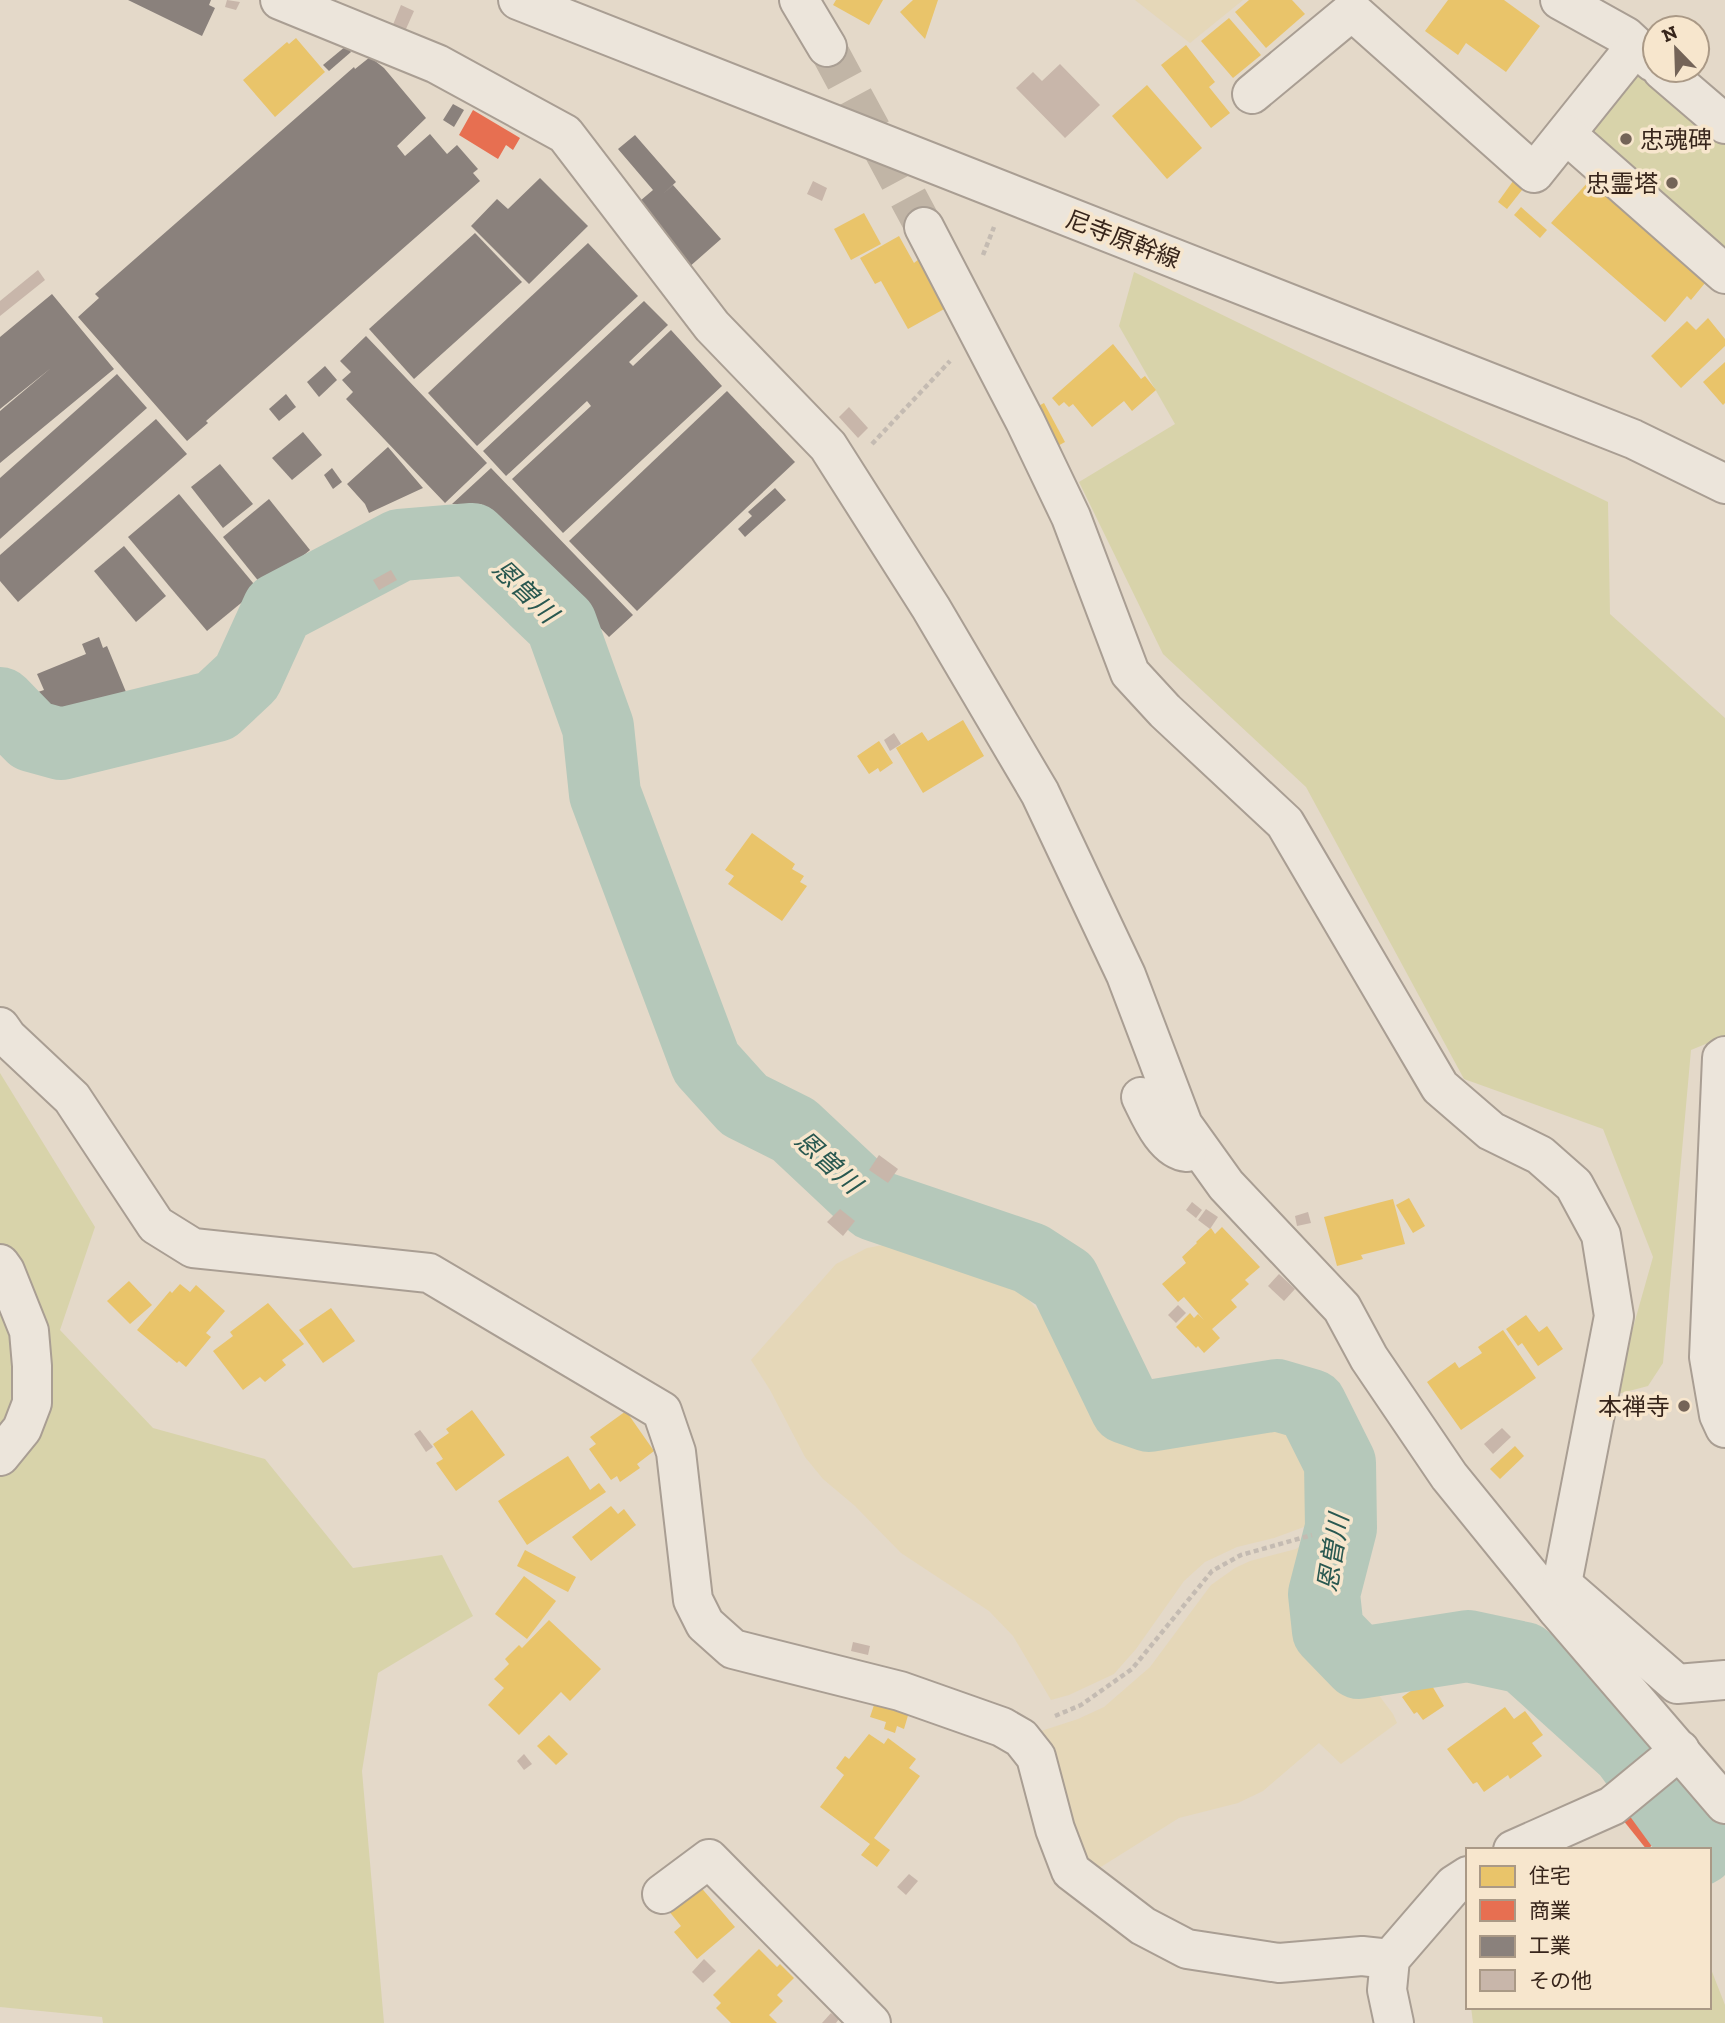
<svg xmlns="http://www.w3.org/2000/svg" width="1725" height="2023" font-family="'Zilla Slab','Noto Sans JP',serif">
	<rect width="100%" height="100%" fill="#e4d9c9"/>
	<g fill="#e5d7b8">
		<polygon points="1135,0 1243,0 1190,43"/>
		<polygon points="883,1245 900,1247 914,1254 983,1271 1005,1279 1026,1297 1042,1315 1086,1393 1114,1425 1133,1440 1145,1442 1240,1421 1271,1419 1285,1422 1304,1438 1315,1463 1317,1496 1314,1516 1304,1527 1274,1538 1237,1547 1205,1562 1184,1581 1136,1649 1114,1674 1069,1695 1051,1700 1013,1636 989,1611 901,1553 855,1506 823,1479 805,1457 770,1390 751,1360 836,1264 867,1248"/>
		<polygon points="1309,1540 1312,1544 1308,1562 1294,1603 1298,1631 1315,1662 1358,1691 1375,1690 1393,1714 1397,1723 1341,1764 1319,1743 1263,1791 1238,1803 1179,1818 1096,1870 1079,1858 1058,1772 1056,1753 1041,1731 1078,1719 1104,1707 1150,1667 1211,1585 1235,1568 1250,1561 1296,1549"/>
	</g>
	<g fill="#d8d3aa">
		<polygon points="1637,61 1725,135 1725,264 1589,144 1588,122"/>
		<polygon points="1134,272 1608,502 1610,614 1725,718 1725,1036 1691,1050 1663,1363 1648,1386 1614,1395 1653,1257 1603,1129 1464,1079 1306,787 1163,654 1079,482 1175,424 1119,326"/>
		<polygon points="0,1073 95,1227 60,1330 153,1428 265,1459 353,1568 442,1555 473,1616 378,1673 362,1771 384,2023 103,2023 102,2017 0,2007"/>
		<polygon points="1709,1964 1725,2005 1725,2023 1473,2023 1471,2007 1709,2007"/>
	</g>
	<g fill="#e9c46a">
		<polygon points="836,0 883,0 869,25 833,5"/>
		<polygon points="913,0 938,0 925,39 900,12"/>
		<polygon points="1249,0 1292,0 1305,14 1266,48 1235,12"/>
		<polygon points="1448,0 1504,0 1540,26 1506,72 1466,43 1458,55 1425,31"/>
		<polygon points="1229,18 1261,55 1233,78 1201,41"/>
		<polygon points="296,38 325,72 275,117 243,80 287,42 289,44"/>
		<polygon points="1186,45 1215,82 1209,87 1230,113 1211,128 1161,65"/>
		<polygon points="1147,85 1202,148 1167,179 1112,116"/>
		<polygon points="1516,177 1526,185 1507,209 1498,202"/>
		<polygon points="1589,181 1705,283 1691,300 1687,296 1665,322 1551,223"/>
		<polygon points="1521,207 1547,230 1540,238 1514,215"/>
		<polygon points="864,213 881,244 851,260 834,229"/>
		<polygon points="899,236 914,263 919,259 946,308 908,329 881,281 875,284 860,258"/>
		<polygon points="1708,318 1725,339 1725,346 1681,388 1651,356 1687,321 1696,330"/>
		<polygon points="1113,344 1141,379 1145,376 1156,390 1132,411 1124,401 1092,427 1073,404 1069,407 1064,402 1059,406 1052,398"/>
		<polygon points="1725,362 1725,403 1723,405 1703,382"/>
		<polygon points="1044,403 1065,442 1052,449 1031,410"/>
		<polygon points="963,720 984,756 923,793 896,748 922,732 928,741"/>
		<polygon points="879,741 893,763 880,772 878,768 869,774 857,756"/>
		<polygon points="752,833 795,864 792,869 804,876 800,882 807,886 782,921 728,884 734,876 725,870"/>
		<polygon points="1409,1198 1425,1226 1413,1233 1396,1205"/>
		<polygon points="1393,1199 1405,1244 1361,1255 1363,1259 1337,1266 1324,1217"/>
		<polygon points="1222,1227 1260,1267 1245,1280 1249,1284 1231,1300 1237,1307 1212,1329 1220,1338 1204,1353 1198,1346 1196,1348 1176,1327 1190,1313 1194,1318 1198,1314 1204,1320 1184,1297 1178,1302 1162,1284 1186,1263 1182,1257 1197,1243 1196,1242 1211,1228 1215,1234"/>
		<polygon points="129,1281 152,1305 130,1324 107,1301"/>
		<polygon points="180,1284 190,1292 196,1285 225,1311 206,1333 211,1337 186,1367 179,1361 177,1363 137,1330 170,1291 172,1293"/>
		<polygon points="268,1303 304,1344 282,1360 286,1365 265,1382 260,1377 243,1390 213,1351 233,1336 230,1332"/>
		<polygon points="331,1308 355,1341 323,1363 299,1330"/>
		<polygon points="1526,1315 1539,1332 1547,1326 1563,1349 1538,1366 1522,1343 1518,1346 1506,1329"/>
		<polygon points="1503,1330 1536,1378 1461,1430 1427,1382 1455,1362 1459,1368 1482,1353 1478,1347"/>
		<polygon points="472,1410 505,1455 456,1491 436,1463 443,1459 433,1444 449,1433 446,1429"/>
		<polygon points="626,1411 654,1451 637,1464 640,1468 620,1482 617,1476 611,1480 589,1449 596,1444 590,1437"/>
		<polygon points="1515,1446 1524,1456 1500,1479 1490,1469"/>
		<polygon points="568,1456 590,1490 599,1483 606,1492 527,1545 498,1501"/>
		<polygon points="611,1506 618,1514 624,1509 636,1525 591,1561 572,1537"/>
		<polygon points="525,1550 576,1577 568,1592 517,1566"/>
		<polygon points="524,1576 556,1601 527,1639 495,1614"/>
		<polygon points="549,1620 601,1669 570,1701 561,1692 519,1735 488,1705 504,1688 494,1679 509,1664 505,1659 519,1645 522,1648"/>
		<polygon points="1428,1679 1444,1706 1423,1720 1417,1712 1414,1714 1402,1697"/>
		<polygon points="875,1702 909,1712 904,1729 897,1726 895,1733 884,1729 886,1722 870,1717"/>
		<polygon points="1505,1707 1514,1719 1525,1711 1543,1735 1532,1743 1542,1756 1510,1779 1508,1775 1484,1792 1477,1782 1473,1784 1447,1749"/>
		<polygon points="869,1734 884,1744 888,1738 916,1759 909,1768 920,1776 874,1838 890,1850 877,1867 861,1855 870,1844 820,1807 844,1775 836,1768 845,1756 849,1759"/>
		<polygon points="549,1735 568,1754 556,1765 537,1746"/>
		<polygon points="698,1884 735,1927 697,1959 674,1932 681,1926 668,1910"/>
		<polygon points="759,1949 777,1967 780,1964 794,1978 777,1995 783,2001 769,2015 777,2023 731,2023 716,2008 721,2003 713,1995"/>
	</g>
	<g fill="#e76f51">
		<polygon points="473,110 520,138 513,150 506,145 498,159 459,135"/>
		<polygon points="1640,1806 1663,1835 1647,1850 1623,1820"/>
	</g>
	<g fill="#8a817c">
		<polygon points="128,0 211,0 209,5 215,8 202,36"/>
		<polygon points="346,46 351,52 329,71 323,65"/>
		<polygon points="370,57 384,68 426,118 397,146 405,156 430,134 447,154 457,145 478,169 473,173 480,181 206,421 208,423 187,441 78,317 99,298 95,294 354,67 355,69"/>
		<polygon points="453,104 464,110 454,127 443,120"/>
		<polygon points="635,135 676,182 663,194 673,185 721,239 688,268 634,206 653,190 618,149"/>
		<polygon points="540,178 588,226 529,284 471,226 497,199 508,209"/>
		<polygon points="475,233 522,282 414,379 369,329"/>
		<polygon points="588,243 638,296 477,446 428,393"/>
		<polygon points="52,294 114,369 0,463 0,411 51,368 0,409 0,337"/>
		<polygon points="644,301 668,325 629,362 633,366 671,330 722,386 563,533 512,479 591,406 587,401 506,476 483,451"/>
		<polygon points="366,336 487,463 445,503 346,399 353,392 342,380 351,372 340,361"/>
		<polygon points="325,366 337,380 319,397 307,382"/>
		<polygon points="117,374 147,408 0,539 0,478"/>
		<polygon points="727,391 795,462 637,611 569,541"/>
		<polygon points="286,394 296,407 279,421 269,409"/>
		<polygon points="156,419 187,454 18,602 0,581 0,555"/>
		<polygon points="303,432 322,455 292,480 272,458"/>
		<polygon points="388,447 423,488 369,513 365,504 347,484"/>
		<polygon points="220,464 253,504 223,528 191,487"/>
		<polygon points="332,468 342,482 333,489 324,475"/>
		<polygon points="491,468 633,615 609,637 481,504 452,504"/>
		<polygon points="775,488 786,500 745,537 738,529 752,516 748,512"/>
		<polygon points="179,494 258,589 207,631 128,537"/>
		<polygon points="269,499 310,550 264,588 223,537"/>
		<polygon points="124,546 166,596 136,622 94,571"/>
		<polygon points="99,637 103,648 107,646 126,692 56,720 53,712 47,714 38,692 44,690 37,674 86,654 82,644"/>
	</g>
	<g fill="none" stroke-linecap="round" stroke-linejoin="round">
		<polyline stroke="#b5c8ba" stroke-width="72" points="0,703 32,736 61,744 216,706 247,677 278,609 400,545 472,539 561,624 598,727 605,794 706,1063 744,1105 794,1130 874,1205 1030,1258 1064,1280 1126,1408 1149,1416 1277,1395 1311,1405 1340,1463 1341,1528 1324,1594 1328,1631 1359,1663 1468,1646 1524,1658 1627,1751 1699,1850"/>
	</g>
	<g fill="#c8b6aa">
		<polygon points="227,0 240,2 236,10 225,7"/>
		<polygon points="401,5 414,11 402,38 390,32"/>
		<polygon points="1060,64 1100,105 1065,138 1016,88 1033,72 1042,81"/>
		<polygon points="813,181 827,188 822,201 807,194"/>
		<polygon points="38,270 45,280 0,316 0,301"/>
		<polygon points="849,407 868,428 858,438 839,417"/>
		<polygon points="391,570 397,580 379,590 373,580"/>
		<polygon points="894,733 901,744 890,751 884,740"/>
		<polygon points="879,1155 898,1169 888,1183 869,1170"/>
		<polygon points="1192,1202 1202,1210 1196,1218 1186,1210"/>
		<polygon points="840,1209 855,1221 843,1236 827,1222"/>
		<polygon points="1206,1209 1218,1217 1210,1229 1198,1220"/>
		<polygon points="1308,1212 1311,1223 1297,1226 1295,1216"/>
		<polygon points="1279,1274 1295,1289 1284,1301 1268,1286"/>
		<polygon points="1178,1305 1186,1313 1176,1323 1168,1315"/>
		<polygon points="1502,1428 1511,1437 1493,1454 1484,1444"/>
		<polygon points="420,1430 433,1447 426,1452 414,1434"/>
		<polygon points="853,1642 870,1646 868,1655 851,1651"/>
		<polygon points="524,1754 532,1764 524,1770 517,1761"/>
		<polygon points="909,1874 918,1881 906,1895 897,1887"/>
		<polygon points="704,1959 716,1971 703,1983 692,1972"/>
		<polygon points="831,2013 839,2019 836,2023 822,2023"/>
	</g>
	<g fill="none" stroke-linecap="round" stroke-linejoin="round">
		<polyline stroke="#c1b5a6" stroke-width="38" stroke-dasharray="38 19" stroke-linecap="butt" points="827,47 924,227"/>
		<g stroke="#a99e93" stroke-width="42">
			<g id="minor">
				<polyline points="280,0 437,64 565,134 712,326 828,446 931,608 1040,793 1126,975 1183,1125 1226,1185 1342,1308 1369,1358 1449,1476 1557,1609 1725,1804"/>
				<polyline points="518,0 1633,439 1725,484"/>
				<polyline points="799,0 827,47"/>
				<polyline points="1560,0 1625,36 1653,62"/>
				<polyline points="1662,70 1725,124"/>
				<polyline points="1252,94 1352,11 1534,173 1635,47"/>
				<polyline points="1566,134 1725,274"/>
				<polyline points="924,227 1025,421 1071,517 1130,673 1165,711 1285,823 1440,1087 1491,1131 1540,1155 1574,1185 1601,1235 1614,1316 1557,1609"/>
				<polyline points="0,1027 7,1037 72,1098 156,1225 193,1248 429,1273 662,1411 676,1452 693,1600 705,1624 733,1649 900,1691 1002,1727 1021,1738 1036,1757 1055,1829 1071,1871 1143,1926 1187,1949 1279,1963 1362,1956 1390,1959"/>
				<polyline points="1725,1056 1722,1058 1709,1357 1719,1415 1725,1428"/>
				<path d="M1141,1097C1150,1115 1164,1150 1187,1152"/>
				<polyline points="0,1264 5,1271 29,1331 32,1366 32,1403 22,1429 0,1456"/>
				<polyline points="1562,1584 1677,1684 1725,1680"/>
				<polyline points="1513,1850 1612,1806 1680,1750"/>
				<polyline points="662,1894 709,1859 871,2023"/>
				<polyline points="1394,2023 1387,1990 1390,1959 1454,1885 1468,1876"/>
			</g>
		</g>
		<g stroke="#c4bbb2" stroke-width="4.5" stroke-dasharray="5 3.5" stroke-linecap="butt">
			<polyline points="983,255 994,227"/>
			<polyline points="872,444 950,361"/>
			<polyline points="1055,1716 1081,1705 1132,1669 1212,1571 1241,1555 1312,1535"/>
		</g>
		<use href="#minor" stroke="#ece5db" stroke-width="38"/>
	</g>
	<g fill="#746458" stroke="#f7e6cd" stroke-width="2.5">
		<circle cx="1626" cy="139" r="7"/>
		<circle cx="1672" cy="183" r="7"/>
		<circle cx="1684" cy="1406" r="7"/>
	</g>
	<g text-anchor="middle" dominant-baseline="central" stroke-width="7" stroke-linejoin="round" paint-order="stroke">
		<g font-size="24" fill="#37251b" stroke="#f7e6cd" text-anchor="end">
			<text x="1640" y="139" text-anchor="start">忠魂碑</text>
			<text x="1658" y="183">忠霊塔</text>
			<text x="1670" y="1406">本禅寺</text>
		</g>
		<g font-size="24" fill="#37251b" stroke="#f7e6cd">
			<text transform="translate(1123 239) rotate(21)">尼寺原幹線</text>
		</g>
		<g font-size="26" font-style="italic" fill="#295850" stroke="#f7e6cd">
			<text transform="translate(525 591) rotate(44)">恩曽川</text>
			<text transform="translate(828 1162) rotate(42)">恩曽川</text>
			<text transform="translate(1333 1553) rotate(-81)">恩曽川</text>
		</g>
	</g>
	<rect x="1466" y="1848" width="245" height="161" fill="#f7e6cd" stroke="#aa9986" stroke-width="2"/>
	<rect x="1480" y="1866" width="35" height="21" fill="#e9c46a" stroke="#aa9986" stroke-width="2"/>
	<text x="1529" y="1883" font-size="21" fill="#37251b">住宅</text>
	<rect x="1480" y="1900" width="35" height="21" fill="#e76f51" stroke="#aa9986" stroke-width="2"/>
	<text x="1529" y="1918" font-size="21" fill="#37251b">商業</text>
	<rect x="1480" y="1936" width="35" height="21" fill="#8a817c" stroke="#aa9986" stroke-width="2"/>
	<text x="1529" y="1953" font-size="21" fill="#37251b">工業</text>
	<rect x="1480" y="1970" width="35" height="21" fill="#c8b6aa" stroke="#aa9986" stroke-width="2"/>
	<text x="1529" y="1988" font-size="21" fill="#37251b">その他</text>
	<g transform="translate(1676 49) rotate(337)"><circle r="33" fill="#f7e6cd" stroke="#aa9986" stroke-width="2"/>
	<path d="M0-5L12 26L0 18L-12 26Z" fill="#746458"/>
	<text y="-10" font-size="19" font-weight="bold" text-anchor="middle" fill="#37251b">N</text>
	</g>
</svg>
